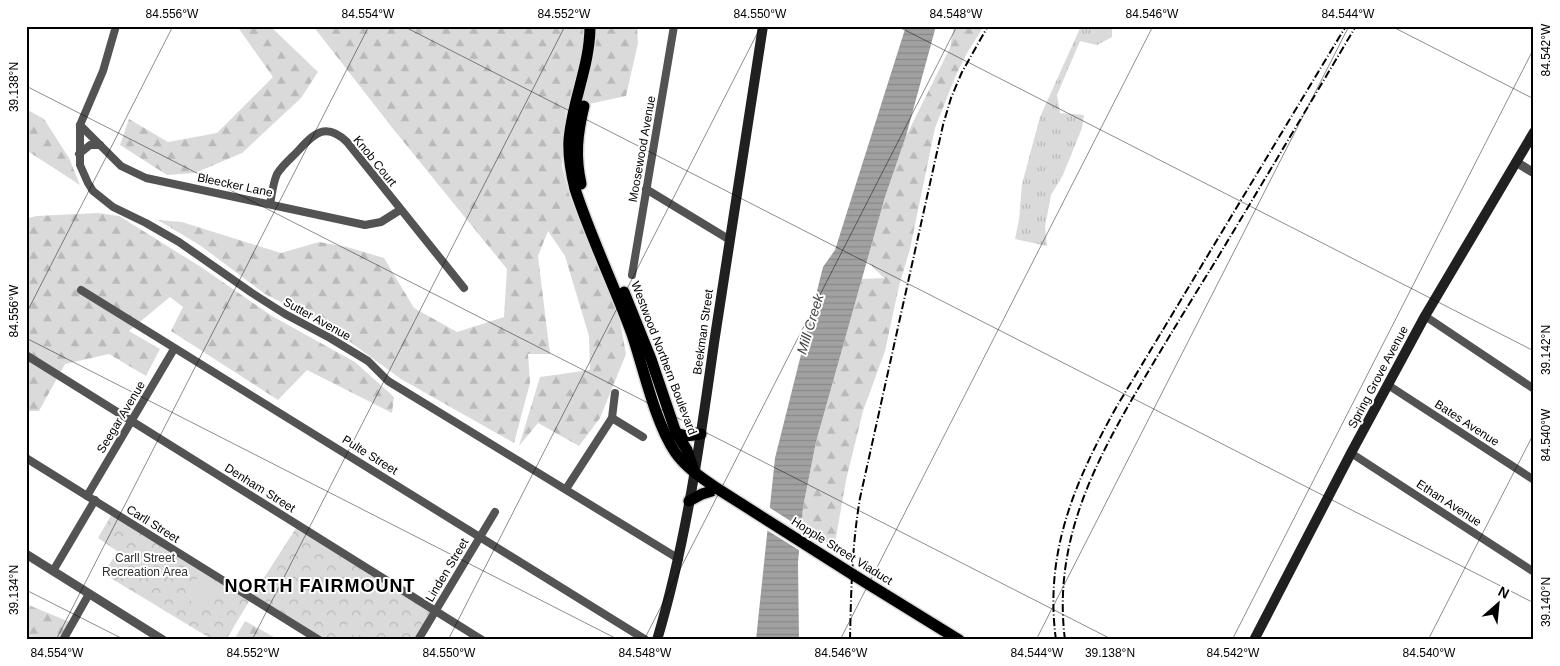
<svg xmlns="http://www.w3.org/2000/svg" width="1560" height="666" font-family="Arial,sans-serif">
	<defs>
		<pattern id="grass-tufts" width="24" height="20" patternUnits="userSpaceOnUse" patternTransform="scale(1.25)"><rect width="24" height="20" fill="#dadada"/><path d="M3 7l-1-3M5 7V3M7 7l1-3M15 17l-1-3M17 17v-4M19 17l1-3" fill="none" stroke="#b9b9b9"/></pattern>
		<pattern id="forest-firs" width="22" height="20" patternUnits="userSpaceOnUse" patternTransform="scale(1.25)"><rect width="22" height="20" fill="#dadada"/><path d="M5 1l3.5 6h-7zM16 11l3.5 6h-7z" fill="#b9b9b9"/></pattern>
		<pattern id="park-crowns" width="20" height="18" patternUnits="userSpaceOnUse" patternTransform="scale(1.25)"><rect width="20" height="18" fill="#dadada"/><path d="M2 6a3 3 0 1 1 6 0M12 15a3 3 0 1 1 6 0" fill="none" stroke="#b9b9b9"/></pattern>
		<pattern id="water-rules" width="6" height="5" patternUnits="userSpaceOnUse" patternTransform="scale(1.25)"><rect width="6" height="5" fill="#a1a1a1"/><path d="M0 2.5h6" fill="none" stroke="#898989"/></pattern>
	</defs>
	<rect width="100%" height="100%" fill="#fff"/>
	<polygon fill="url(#grass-tufts)" points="1081,26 1112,26 1112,37 1097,45 1080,41 1057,95 1060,113 1084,115 1082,128 1063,175 1051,195 1045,227 1047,246 1015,239 1019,220 1022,184 1040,117"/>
	<g fill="url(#forest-firs)">
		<polygon points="237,26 270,26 318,72 301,98 242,153 195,173 167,175 120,145 129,119 168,142 217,133 273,77"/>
		<polygon points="313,26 637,26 638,43 626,96 566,109 562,166 569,194 619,316 626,354 600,418 579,446 538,423 519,446 540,377 590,370 589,336 565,256 548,231 538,256 550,354 528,354 530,383 514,443 401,379 331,328 265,294 201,246 158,220 182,222 281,253 319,242 347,247 384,258 414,308 457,332 504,317 507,269 394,130"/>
		<polygon points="954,26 984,26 967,53 956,75 935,128 910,249 899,286 885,351 863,411 846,480 834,549 801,528 803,507 816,442 862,279 884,278 867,261 885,197 906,136 950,48"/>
		<polygon points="26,109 44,119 69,158 80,185 26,150"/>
		<polygon points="98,213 119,216 201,267 272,316 355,362 394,397 392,413 307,370 278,400 171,331 183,307 170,297 129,331 160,349 146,376 109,354 65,364 39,411 26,411 26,219 36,216"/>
		<polygon points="26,604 72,623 63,640 26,640"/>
		<polygon points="245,621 274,637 273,640 234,640"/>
	</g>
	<polygon fill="url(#park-crowns)" points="113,512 251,598 298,525 435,611 418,640 319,640 251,598 226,640 213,640 104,574 117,551 98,538"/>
	<g fill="#dadada">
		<polygon points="199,575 215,585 201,607 185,598"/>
		<path d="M349,618L354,619L363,626C364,631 362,634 358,636L350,634L347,624Z"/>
	</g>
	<polygon fill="url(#water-rules)" points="906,26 936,26 906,136 885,197 816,442 803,507 798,563 799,640 756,640 775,458 823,267 835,250"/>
	<polygon fill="#fff" points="767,506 803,529 802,552 765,529"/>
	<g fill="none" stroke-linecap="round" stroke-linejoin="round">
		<g stroke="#dbdbdb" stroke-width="14">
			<g id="primary">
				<path d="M590,26C590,66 572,101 569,140C568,157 571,173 575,189C591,238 614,285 632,334C644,370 655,422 675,452C685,467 703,479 718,489"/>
				<path d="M581,184C575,156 577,135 584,106"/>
				<polyline points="624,292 651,359 676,433 687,450 694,471"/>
				<polyline points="676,433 686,436 701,434"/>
				<polyline points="689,501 702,494 718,489"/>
				<polyline points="852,574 959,640"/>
			</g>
		</g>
		<g stroke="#535353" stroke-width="8">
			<polyline points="116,26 103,71 80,125 80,165 88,183 93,191 113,207 146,223 179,242 252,293 285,314 330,338 368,361 388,381 679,559"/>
			<polyline points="80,125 121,166 146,178 365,225 381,222 400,210"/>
			<polyline points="79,154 90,145 100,145"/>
			<polyline points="646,189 730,240"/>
			<path d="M270,204C272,194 273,183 277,174C282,166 289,160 296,153C312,136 324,120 347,142L464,288"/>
			<polyline points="632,275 674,26"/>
			<polyline points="81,290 646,640"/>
			<polyline points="1425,316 1534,389"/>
			<polyline points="26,355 482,640"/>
			<polyline points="1388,385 1534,480"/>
			<polyline points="612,418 643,437"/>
			<polyline points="1351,453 1534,572"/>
			<polyline points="26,458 319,640"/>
			<polyline points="566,489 612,418 615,393"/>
			<polyline points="87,496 174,349"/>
			<polyline points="53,571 95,500"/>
			<polyline points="63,640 89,594"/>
			<polyline points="418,640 495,512"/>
		</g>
		<g stroke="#535353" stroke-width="9">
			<polyline points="1516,162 1534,173"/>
			<polyline points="26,554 163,640"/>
		</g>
		<g stroke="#202020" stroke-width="10">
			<path d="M657,640C686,543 700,443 714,343C730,238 746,132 763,26"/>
			<polyline points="1254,640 1351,453 1425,316 1534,132"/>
		</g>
		<use href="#primary" stroke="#000" stroke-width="11"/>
		<g stroke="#000" stroke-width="2" stroke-dasharray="8 2.5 1 2.5" stroke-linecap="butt">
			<path d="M850,640C851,592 852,545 860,498L943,125L951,98L962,72L988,26"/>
			<path d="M1056,640C1044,552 1075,481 1117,406L1346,26"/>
			<path d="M1065,640C1052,538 1098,456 1148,372C1170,335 1192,299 1215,262C1262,184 1309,105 1356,26"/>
		</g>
		<g stroke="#dbdbdb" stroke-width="14" stroke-linecap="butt">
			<polyline id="primary-bridge" points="718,489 852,574"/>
		</g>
		<use href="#primary-bridge" stroke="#000" stroke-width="11"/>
	</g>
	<path fill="none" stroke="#000" stroke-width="1" stroke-opacity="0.45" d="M403,26L1534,603M897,26L1534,351M1391,26L1534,99M26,86L1113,640M26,314L173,26M26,338L619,640M26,590L125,640M56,640L369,26M252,640L565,26M448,640L761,26M644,640L957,26M840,640L1153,26M1036,640L1349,26M1232,640L1534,48M1428,640L1534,433"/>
	<g text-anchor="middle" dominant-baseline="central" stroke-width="4" stroke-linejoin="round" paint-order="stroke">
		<g font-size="12" fill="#000" stroke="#fff">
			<text transform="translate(642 149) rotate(-80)">Moosewood Avenue</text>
			<text transform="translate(375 161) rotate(51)">Knob Court</text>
			<text transform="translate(235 185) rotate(12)">Bleecker Lane</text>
			<text transform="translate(317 319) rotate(29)">Sutter Avenue</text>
			<text transform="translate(703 332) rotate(-82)">Beekman Street</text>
			<text transform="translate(664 358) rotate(69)">Westwood Northern Boulevard</text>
			<text transform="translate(1378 377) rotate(-62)">Spring Grove Avenue</text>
			<text transform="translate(121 417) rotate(-59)">Seegar Avenue</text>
			<text transform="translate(1467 423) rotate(33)">Bates Avenue</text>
			<text transform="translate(370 455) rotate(32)">Pulte Street</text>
			<text transform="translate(260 488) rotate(32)">Denham Street</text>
			<text transform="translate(1449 503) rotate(33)">Ethan Avenue</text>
			<text transform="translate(153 524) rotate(32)">Carll Street</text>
			<text transform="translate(842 551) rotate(32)">Hopple Street Viaduct</text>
			<text transform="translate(447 570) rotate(-59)">Linden Street</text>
		</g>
		<g font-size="12" fill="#313131" stroke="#fff">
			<text x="145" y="558">Carll Street<tspan x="145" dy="14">Recreation Area</tspan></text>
		</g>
		<g font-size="14" font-style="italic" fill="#424242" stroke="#fff">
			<text transform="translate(810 324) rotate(-73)">Mill Creek</text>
		</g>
		<g font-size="18" font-weight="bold" letter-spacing="1" fill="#000" stroke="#fff">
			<text x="320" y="586">NORTH FAIRMOUNT</text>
		</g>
	</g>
	<rect width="1560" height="666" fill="none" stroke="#ffffff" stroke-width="55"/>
	<g transform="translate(1498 604) rotate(27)" stroke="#ffffff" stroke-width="4" paint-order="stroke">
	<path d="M0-4L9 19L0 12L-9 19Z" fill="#000000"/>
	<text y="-8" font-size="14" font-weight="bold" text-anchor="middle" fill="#000000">N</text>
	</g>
	<rect x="28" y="28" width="1504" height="610" fill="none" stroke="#000" stroke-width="2"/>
	<g font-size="12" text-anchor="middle" fill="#000">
		<text x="172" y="18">84.556°W</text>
		<text x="368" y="18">84.554°W</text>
		<text x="564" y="18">84.552°W</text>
		<text x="760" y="18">84.550°W</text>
		<text x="956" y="18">84.548°W</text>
		<text x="1152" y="18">84.546°W</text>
		<text x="1348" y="18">84.544°W</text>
		<text transform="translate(1546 50) rotate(-90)" y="4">84.542°W</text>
		<text transform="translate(14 87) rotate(-90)" y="4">39.138°N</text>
		<text transform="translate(14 311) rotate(-90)" y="4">84.556°W</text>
		<text transform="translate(1546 350) rotate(-90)" y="4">39.142°N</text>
		<text transform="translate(1546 435) rotate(-90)" y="4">84.540°W</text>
		<text transform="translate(14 590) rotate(-90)" y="4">39.134°N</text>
		<text transform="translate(1546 602) rotate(-90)" y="4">39.140°N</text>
		<text x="57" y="657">84.554°W</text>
		<text x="253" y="657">84.552°W</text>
		<text x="449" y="657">84.550°W</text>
		<text x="645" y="657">84.548°W</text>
		<text x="841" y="657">84.546°W</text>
		<text x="1037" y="657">84.544°W</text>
		<text x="1110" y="657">39.138°N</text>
		<text x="1233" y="657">84.542°W</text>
		<text x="1429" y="657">84.540°W</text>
	</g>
</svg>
